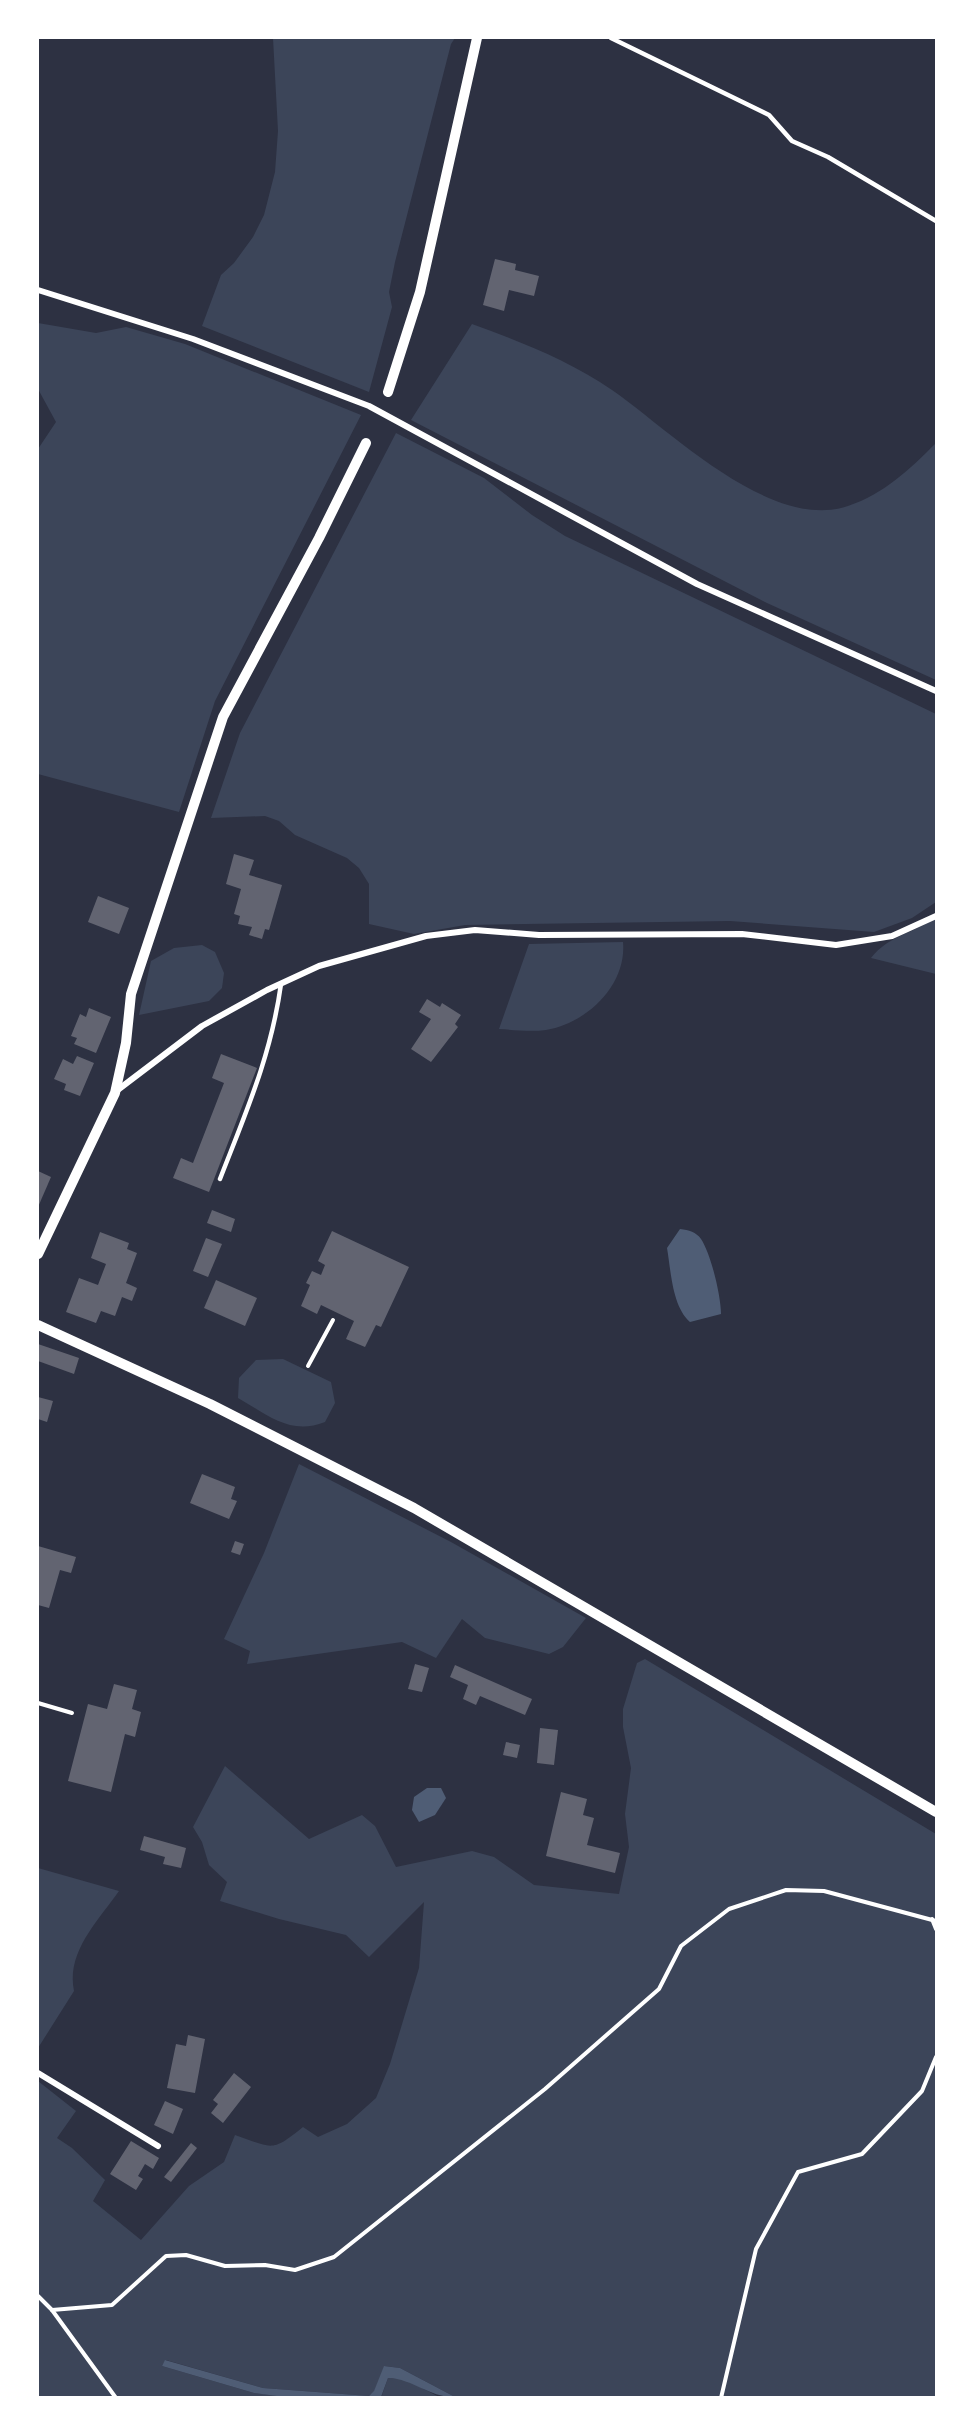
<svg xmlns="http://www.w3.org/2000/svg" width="974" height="2435" font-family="Manrope,sans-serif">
	<rect width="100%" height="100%" fill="#2d3142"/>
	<g fill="#3c4559">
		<polygon points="273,38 455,38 451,44 395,262 389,292 392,307 369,392 202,326 221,275 234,263 253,237 264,215 275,172 278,131"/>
		<polygon points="38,323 96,333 126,327 185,344 361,415 215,701 179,812 38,774 38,449 56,422 38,389"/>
		<path d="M472,324C521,342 568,360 612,390C671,431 771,532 848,506C884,494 910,469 936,443V680L767,603L411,420Z"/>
		<polygon points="396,433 484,478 532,515 565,536 936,714 936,902 912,918 874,932 730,921 465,925 414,934 369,924 369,884 359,868 347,858 295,835 279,821 265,816 211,818 240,733"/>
		<path d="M936,917V974L871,958C889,935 913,934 936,917Z"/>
		<path d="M623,942C627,984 588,1023 546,1030C531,1032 515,1030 499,1029L529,944Z"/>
		<polygon points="202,945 215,952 224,973 222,988 209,1001 139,1015 151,961 174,948"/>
		<path d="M283,1359L331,1382L335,1403L325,1422C290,1436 268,1415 238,1398L239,1378L256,1360Z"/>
		<polygon points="299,1464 451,1542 586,1618 563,1647 549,1654 485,1638 462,1619 436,1658 402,1642 247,1664 250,1651 224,1639 264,1553"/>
		<path d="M645,1659L936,1834V2397H455L400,2368L385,2366L374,2392L369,2396L263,2388L166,2360L162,2366L254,2393L292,2397H38V2081L76,2111L57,2138L72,2148L105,2180L93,2201L141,2240L189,2186L224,2162L235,2135C273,2148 271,2153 303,2127L318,2137L347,2124L376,2098L390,2064L419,1968L424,1902L369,1957L346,1935L279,1919L220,1901L227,1882L209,1865L202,1842L193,1827L225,1766L309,1839L362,1815L375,1826L396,1867L472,1851L494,1857L534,1885L619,1894L629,1847L625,1814L631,1768L623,1727V1709L637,1663Z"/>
		<path d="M38,1868L119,1891C98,1921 66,1952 74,1991L38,2048Z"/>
		<polygon points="388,2378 405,2379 439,2397 381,2398"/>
	</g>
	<g fill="#4f5d75">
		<path d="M680,1229C689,1230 696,1232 701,1239C711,1254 721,1296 721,1314L690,1322C672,1306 671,1271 667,1248Z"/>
		<polygon points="427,1788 441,1788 446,1798 435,1815 419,1822 412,1810 414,1797"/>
		<path d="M165,2360L263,2388L369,2396L374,2391L384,2366L400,2368L455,2397C430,2398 414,2379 388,2378L381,2397L292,2398L254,2393L162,2366Z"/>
	</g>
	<g fill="#626471">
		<polygon points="495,259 516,264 515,270 539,276 534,296 509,290 504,311 483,305"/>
		<polygon points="234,854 254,860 249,875 282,885 269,930 265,929 262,939 249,935 252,927 238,924 240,916 234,914 241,889 226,884"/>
		<polygon points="98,896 129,908 119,934 88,922"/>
		<polygon points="427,999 440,1007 442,1003 461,1015 455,1024 458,1027 431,1062 411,1049 431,1019 419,1012"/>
		<polygon points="89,1008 111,1017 96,1053 74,1044 77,1038 71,1036 80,1014 86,1017"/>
		<polygon points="221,1054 257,1068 209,1192 173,1178 181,1158 193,1163 224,1083 212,1078"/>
		<polygon points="77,1056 94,1063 80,1096 64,1090 66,1084 54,1079 63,1059 73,1064"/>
		<polygon points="38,1171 51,1177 38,1207"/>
		<polygon points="212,1210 235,1219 231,1232 207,1223"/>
		<polygon points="332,1231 409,1267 381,1327 376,1325 365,1347 346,1339 354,1321 321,1305 317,1314 301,1306 310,1285 306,1283 312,1271 321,1275 325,1265 318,1261"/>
		<polygon points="100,1232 129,1243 127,1249 137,1253 126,1283 137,1288 132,1301 122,1297 115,1316 101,1311 96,1323 66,1312 79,1278 98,1285 106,1264 91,1258"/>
		<polygon points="206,1238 222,1244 208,1277 193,1271"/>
		<polygon points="216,1280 257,1298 245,1326 204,1308"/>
		<polygon points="38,1344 79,1358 74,1374 38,1361"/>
		<polygon points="38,1397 53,1401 47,1422 38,1419"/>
		<polygon points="202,1474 235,1487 231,1499 237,1501 229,1519 190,1503"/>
		<polygon points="235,1541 244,1544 240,1555 231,1552"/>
		<polygon points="38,1546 76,1557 71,1573 60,1570 49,1608 38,1605"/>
		<polygon points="415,1664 429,1668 422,1692 408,1689"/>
		<polygon points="455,1665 532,1699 525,1715 480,1696 476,1705 463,1699 468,1685 450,1677"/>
		<polygon points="114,1684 137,1690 132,1709 141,1712 135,1737 125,1734 111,1792 68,1781 88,1704 107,1709"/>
		<polygon points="540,1728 558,1730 554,1765 537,1763"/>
		<polygon points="506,1742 520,1745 517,1758 503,1755"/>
		<polygon points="561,1792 587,1799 583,1815 594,1818 587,1845 620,1853 615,1873 546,1856"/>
		<polygon points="144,1836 186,1848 181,1868 163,1864 165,1857 140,1850"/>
		<polygon points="188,2035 205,2039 195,2093 167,2088 176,2044 186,2046"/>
		<polygon points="234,2073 251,2087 223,2123 211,2113 218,2104 213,2100"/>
		<polygon points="165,2101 183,2109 173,2134 154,2125"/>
		<polygon points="131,2141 159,2158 153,2169 145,2164 138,2176 143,2179 136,2190 110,2174"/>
		<polygon points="191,2143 197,2148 171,2182 164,2177"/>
	</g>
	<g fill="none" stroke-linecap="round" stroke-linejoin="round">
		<g stroke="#fff" stroke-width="4">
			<polyline points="308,1366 333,1320"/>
			<polyline points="38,1703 72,1713"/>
			<polyline points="932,1919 936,1929"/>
			<polyline points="38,2296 52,2310 116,2398"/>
			<polyline points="52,2310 112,2305 166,2256 186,2255 225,2266 265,2265 295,2270 334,2257 545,2089 659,1989 681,1946 729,1909 786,1890 824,1891 936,1921"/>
			<polyline points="721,2398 756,2249 798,2172 862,2154 922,2091 936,2057"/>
		</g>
		<g stroke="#fff" stroke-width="4.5">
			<polyline points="611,38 769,115 792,141 828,157 936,221"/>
			<path d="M220,1179C246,1112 271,1056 281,984"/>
		</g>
		<g stroke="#fff" stroke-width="6">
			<polyline points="38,290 193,339 369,406 697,584 936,691"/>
			<polyline points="115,1092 202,1026 267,990 319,966 426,936 475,930 539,935 742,934 836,945 892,936 936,916"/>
			<polyline points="38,2073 158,2146"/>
		</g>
		<g stroke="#fff" stroke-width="10">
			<polyline points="388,392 420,292 477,38"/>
			<polyline points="38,1254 115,1093 126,1043 131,994 223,717 319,538 366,443"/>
			<polyline points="38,1325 210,1404 414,1508 936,1812"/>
		</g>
	</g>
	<rect width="974" height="2435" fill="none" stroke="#ffffff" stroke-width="78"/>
</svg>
